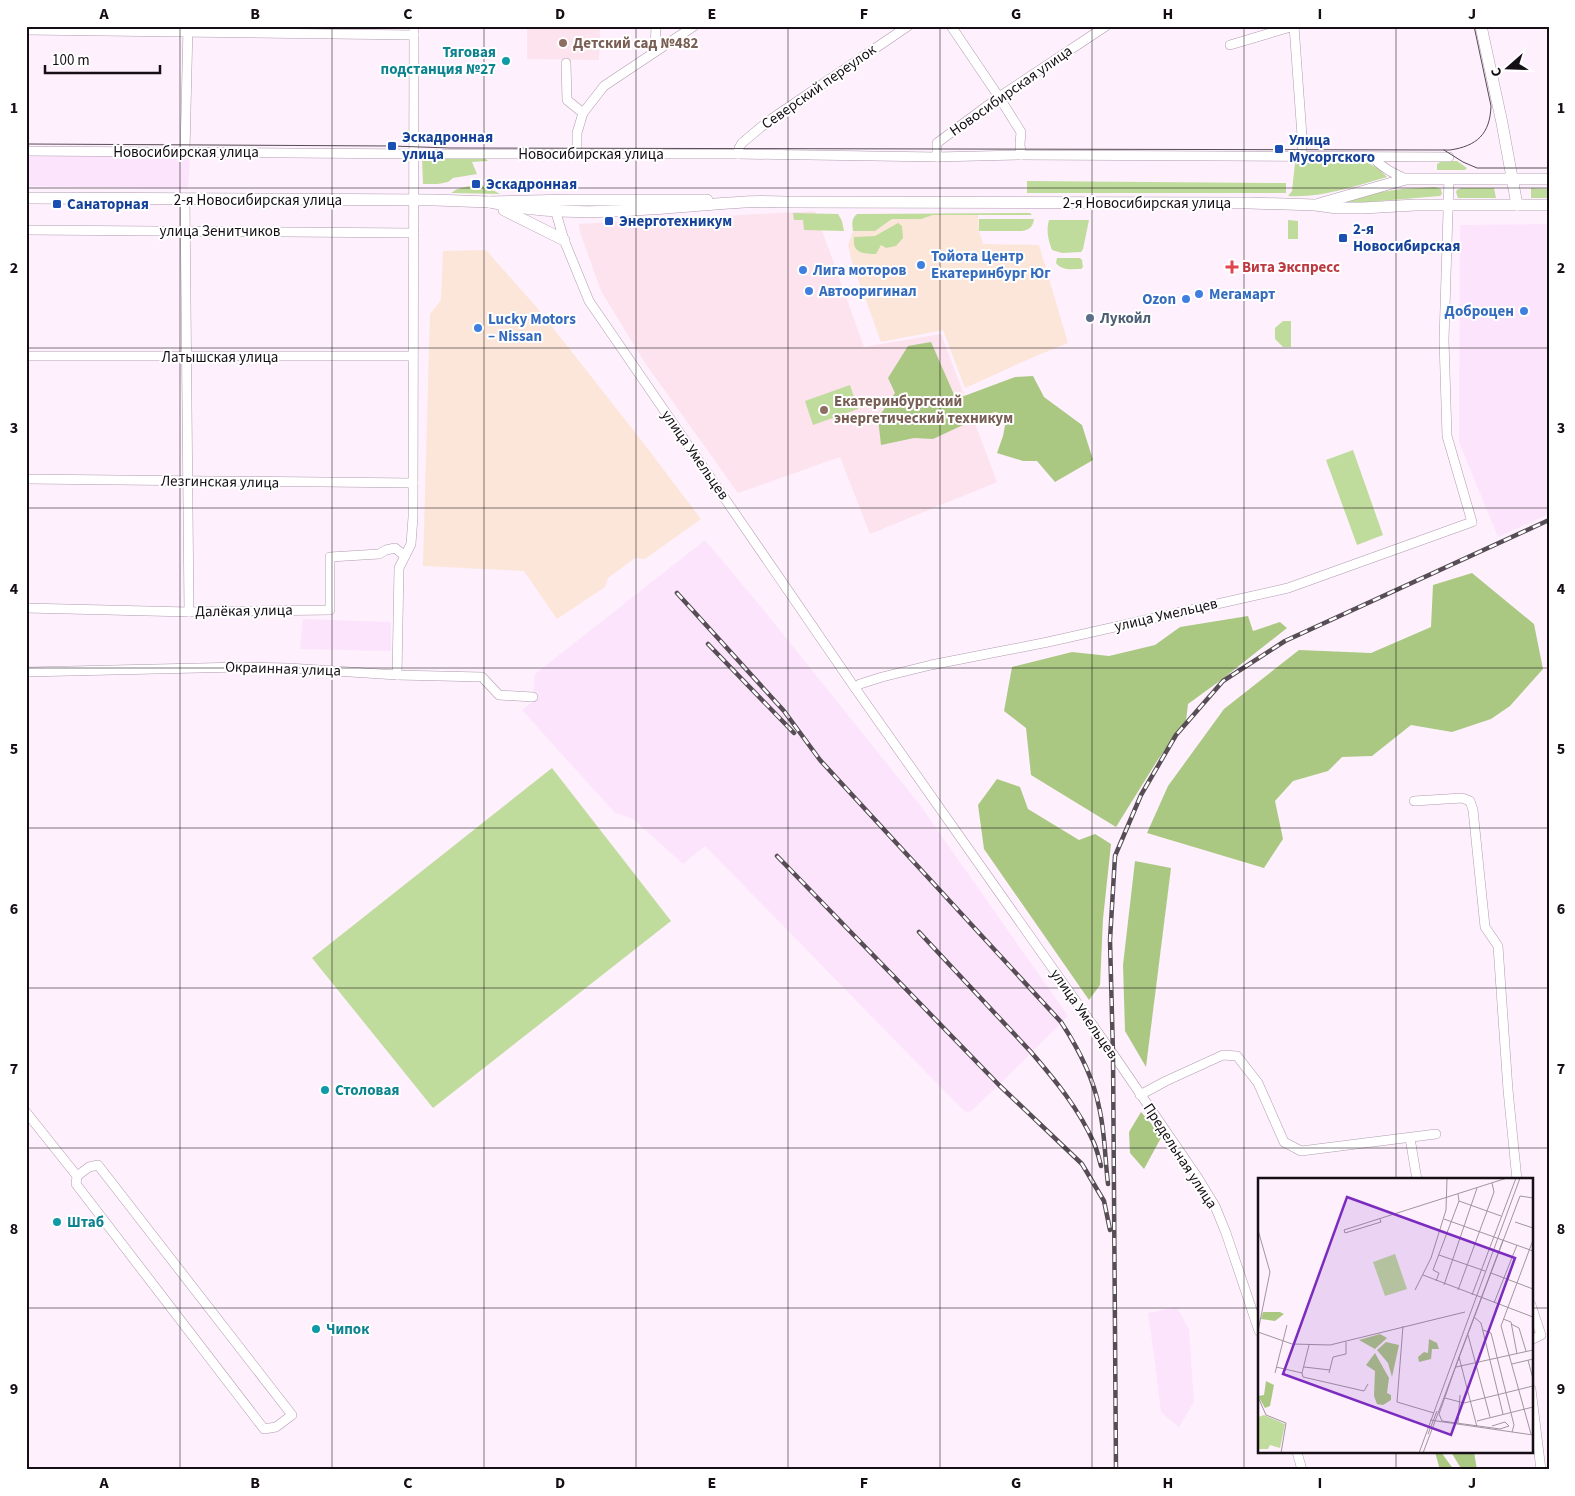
<svg xmlns="http://www.w3.org/2000/svg" width="1575" height="1496" font-family="'Source Sans 3',sans-serif">
	<rect width="100%" height="100%" fill="#fef0fd"/>
	<g fill="#fce6d9">
		<polygon points="933,215 978,215 979,231 983,244 1039,245 1068,343 1031,358 965,388 943,330 881,342 852,262 848,245 853,231 875,231 892,219 921,219"/>
		<polygon points="486,250 539,310 641,440 701,519 645,559 635,558 608,578 605,587 557,619 524,571 423,566 430,314 441,300 443,251"/>
	</g>
	<g fill="#fce5fc">
		<polygon points="26,155 190,158 188,189 26,186"/>
		<polygon points="1549,224 1549,514 1498,537 1459,442 1460,225"/>
		<polygon points="705,540 766,613 920,805 1068,1016 999,1085 970,1112 964,1111 705,846 683,864 633,819 615,813 522,710 532,702 535,674"/>
		<polygon points="303,619 391,622 391,651 300,649"/>
		<polygon points="1177,1307 1189,1330 1194,1402 1179,1427 1161,1412 1154,1355 1148,1313"/>
	</g>
	<g fill="#fce3ed">
		<polygon points="527,26 600,26 599,60 527,59"/>
		<polygon points="815,211 864,347 941,334 997,482 870,534 840,457 738,493 645,363 601,291 580,232 579,224"/>
	</g>
	<g fill="#c0dc9c">
		<polygon points="422,158 486,159 488,161 472,162 477,174 453,178 448,182 438,184 423,184"/>
		<polygon points="1442,161 1457,161 1467,168 1465,170 1437,170 1437,164"/>
		<path d="M1295,163H1368L1378,168L1387,177C1355,186 1323,198 1288,196L1292,191Z"/>
		<polygon points="1027,181 1286,183 1286,193 1027,193"/>
		<path d="M478,185L485,186L500,194L451,193C459,187 468,186 478,185Z"/>
		<polygon points="1435,187 1441,189 1442,194 1440,196 1331,205 1381,192 1402,189"/>
		<polygon points="1461,188 1494,188 1496,198 1458,198 1456,192 1457,190"/>
		<polygon points="1531,188 1549,189 1549,198 1531,198"/>
		<polygon points="793,213 838,214 842,221 844,231 804,230 803,220 794,220"/>
		<path d="M1030,213L1032,215H933L921,219H892L875,231H853C852,224 851,219 857,214Z"/>
		<path d="M979,219H1034C1033,227 1029,230 1022,231H979Z"/>
		<path d="M1049,220H1089L1083,249L1081,252L1062,253L1052,250C1048,240 1046,230 1049,220Z"/>
		<polygon points="1288,220 1298,221 1298,239 1288,239"/>
		<path d="M898,223L902,226L903,238L896,246L886,248L881,245L876,254C863,254 852,253 854,237L875,236Z"/>
		<path d="M1057,258H1080L1082,260L1083,267L1081,269C1072,269 1062,271 1056,263Z"/>
		<polygon points="1283,321 1291,321 1291,347 1283,347 1275,339 1275,328"/>
		<polygon points="850,385 858,409 813,425 805,401"/>
		<polygon points="1353,450 1383,535 1357,545 1326,460"/>
		<polygon points="552,768 671,921 433,1108 312,958"/>
	</g>
	<g fill="#aac882">
		<polygon points="931,342 956,399 1015,377 1033,376 1044,397 1082,425 1093,460 1055,482 1037,461 1023,461 997,453 1003,436 1007,415 995,412 978,418 933,439 914,438 881,445 878,418 895,393 888,378 908,346"/>
		<polygon points="1472,573 1534,624 1543,669 1510,706 1491,719 1452,732 1411,725 1372,756 1342,757 1328,771 1293,781 1275,801 1283,839 1264,868 1147,833 1168,786 1224,709 1299,650 1371,653 1431,627 1433,585"/>
		<polygon points="1248,616 1253,631 1280,622 1287,628 1221,680 1188,704 1186,721 1157,761 1116,827 1031,775 1026,728 1004,711 1012,667 1072,652 1109,656 1155,645 1180,627"/>
		<polygon points="997,779 1020,787 1028,809 1079,840 1095,834 1111,844 1103,919 1100,985 1089,1000 984,849 978,805"/>
		<polygon points="1135,861 1171,868 1146,1067 1125,1031 1123,965"/>
		<polygon points="1141,1112 1162,1136 1144,1169 1130,1153 1129,1132"/>
		<polygon points="1435,1452 1441,1452 1454,1470 1440,1470"/>
		<polygon points="1451,1452 1474,1452 1477,1470 1462,1470"/>
	</g>
	<g fill="none" stroke-linecap="round" stroke-linejoin="round">
		<g stroke="#b09baf" stroke-width="10">
			<g id="minor">
				<polyline points="951,26 999,97 1021,132 1020,144 1021,155"/>
				<polyline points="1294,26 1302,136 1302,157"/>
				<polyline points="26,30 414,35"/>
				<polyline points="1230,45 1294,26"/>
				<polyline points="655,51 656,26"/>
				<polyline points="566,63 567,100 583,113"/>
				<polyline points="26,151 420,154 738,154 937,157 937,143 999,97 1106,26"/>
				<polyline points="185,151 188,27"/>
				<polyline points="577,154 577,133 583,113 604,86 694,26"/>
				<polyline points="738,154 739,148 742,143 767,122 908,26"/>
				<polyline points="937,157 1021,155 1449,157"/>
				<path d="M1373,157C1382,168 1393,173 1406,179"/>
				<polyline points="185,200 189,612"/>
				<polyline points="554,206 564,240 589,301 855,688 1113,1054 1198,1178 1215,1206 1226,1233 1259,1331"/>
				<polyline points="26,230 414,233"/>
				<polyline points="26,356 413,356"/>
				<polyline points="26,479 413,483"/>
				<polyline points="26,608 189,612 330,610 330,557 379,554 386,550 395,548 405,556"/>
				<polyline points="26,672 242,667 288,668 397,675 482,677 499,695 533,697"/>
				<polyline points="397,675 399,568 411,544 413,517 414,26"/>
				<polyline points="855,688 860,684 882,677 931,665 1048,642 1288,588 1472,522 1447,436 1444,340 1449,179"/>
				<polyline points="1414,801 1462,798 1470,801 1473,810 1485,927 1498,946 1508,1090 1517,1180"/>
				<polyline points="1140,1095 1166,1081 1223,1055 1237,1056 1258,1083 1284,1142 1301,1151 1436,1134"/>
				<polyline points="26,1112 77,1176 76,1184 264,1429 276,1427 292,1415 98,1165 89,1167 77,1176"/>
				<polyline points="1410,1138 1417,1180"/>
				<polyline points="1531,1305 1541,1335 1531,1340"/>
				<polyline points="1531,1389 1541,1470"/>
				<polyline points="1297,1452 1302,1470"/>
			</g>
		</g>
		<g stroke="#b09baf" stroke-width="12">
			<g id="major">
				<polyline points="1481,26 1502,123 1517,205"/>
				<polyline points="26,198 435,200 489,202 572,200 707,200"/>
				<path d="M489,202C574,221 660,207 745,202C760,201 776,202 791,202L1250,203L1315,205L1337,208H1363L1415,205H1549"/>
				<polyline points="1319,204 1406,179 1549,179"/>
				<polyline points="504,210 564,240"/>
			</g>
		</g>
		<use href="#minor" stroke="#fff" stroke-width="9"/>
		<use href="#major" stroke="#fff" stroke-width="11"/>
		<g stroke="#564d55" stroke-width="1">
			<path d="M26,144L392,146L450,148L1450,150C1477,146 1490,134 1491,106L1474,26"/>
			<polyline points="1444,150 1463,162 1477,168 1549,168"/>
		</g>
		<g stroke="#564d55" stroke-width="4.5">
			<g id="rail">
				<path d="M677,593L784,711L820,760L1061,1022C1078,1048 1093,1076 1099,1107C1105,1131 1105,1160 1108,1184"/>
				<polyline points="708,644 794,733"/>
				<polyline points="777,856 999,1085 1082,1164 1104,1201 1110,1230"/>
				<path d="M919,932L1031,1052C1055,1080 1079,1109 1094,1143C1097,1150 1099,1158 1101,1166"/>
				<polyline points="1116,1470 1113,1054 1110,940 1115,856 1141,795 1176,735 1223,681 1285,641 1549,520"/>
			</g>
		</g>
		<use href="#rail" stroke="#fff" stroke-width="2.5" stroke-dasharray="8" stroke-linecap="butt"/>
	</g>
	<path fill="none" stroke="#150e15" stroke-width="1" stroke-opacity="0.55" d="M180,26V1470M332,26V1470M484,26V1470M636,26V1470M788,26V1470M940,26V1470M1092,26V1470M1244,26V1470M1396,26V1180M26,188H1549M26,348H1549M26,508H1549M26,668H1549M26,828H1549M26,988H1549M26,1148H1549M26,1308H1259M1531,1308H1549M1396,1452V1470"/>
	<g fill="#8d6e63" stroke="#fff" stroke-width="2">
		<circle cx="563" cy="43" r="5"/>
		<circle cx="824" cy="410" r="5"/>
	</g>
	<g fill="#0f9aa8" stroke="#fff" stroke-width="2">
		<circle cx="506" cy="61" r="5"/>
		<circle cx="325" cy="1090" r="5"/>
		<circle cx="57" cy="1222" r="5"/>
		<circle cx="316" cy="1329" r="5"/>
	</g>
	<g fill="#1a4fb4" stroke="#fff" stroke-width="2">
		<rect x="387" y="141" width="10" height="10" rx="2.5"/>
		<rect x="1274" y="144" width="10" height="10" rx="2.5"/>
		<rect x="471" y="179" width="10" height="10" rx="2.5"/>
		<rect x="52" y="199" width="10" height="10" rx="2.5"/>
		<rect x="604" y="216" width="10" height="10" rx="2.5"/>
		<rect x="1338" y="233" width="10" height="10" rx="2.5"/>
	</g>
	<g fill="#3f7fe0" stroke="#fff" stroke-width="2">
		<circle cx="921" cy="265" r="5"/>
		<circle cx="803" cy="270" r="5"/>
		<circle cx="809" cy="291" r="5"/>
		<circle cx="1199" cy="294" r="5"/>
		<circle cx="1186" cy="299" r="5"/>
		<circle cx="1524" cy="311" r="5"/>
		<circle cx="478" cy="328" r="5"/>
	</g>
	<path fill="#e0444e" stroke="#fff" stroke-width="2" d="M1229.5 259.5h5v5h5v5h-5v5h-5v-5h-5v-5h5z"/>
	<circle fill="#5c6f8a" stroke="#fff" stroke-width="2" cx="1090" cy="318" r="5"/>
	<g text-anchor="middle" dominant-baseline="central" stroke-width="4" stroke-linejoin="round" paint-order="stroke">
		<g font-size="15" font-weight="bold" fill="#785e54" stroke="#fff" text-anchor="start">
			<text x="573" y="43">Детский сад №482</text>
			<text x="834" y="401">Екатеринбургский<tspan x="834" dy="17">энергетический техникум</tspan></text>
		</g>
		<g font-size="15" font-weight="bold" fill="#0d838f" stroke="#fff" text-anchor="start">
			<text x="496" y="52" text-anchor="end">Тяговая<tspan x="496" dy="17">подстанция №27</tspan></text>
			<text x="335" y="1090">Столовая</text>
			<text x="67" y="1222">Штаб</text>
			<text x="326" y="1329">Чипок</text>
		</g>
		<g font-size="15" fill="#150e15" stroke="#fff">
			<text transform="translate(819 87) rotate(-35)">Северский переулок</text>
			<text transform="translate(1011 91) rotate(-35)">Новосибирская улица</text>
			<text x="186" y="152">Новосибирская улица</text>
			<text x="591" y="154">Новосибирская улица</text>
			<text x="258" y="200">2-я Новосибирская улица</text>
			<text x="1147" y="203">2-я Новосибирская улица</text>
			<text x="220" y="231">улица Зенитчиков</text>
			<text x="220" y="357">Латышская улица</text>
			<text transform="translate(695 455) rotate(55)">улица Умельцев</text>
			<text transform="translate(220 482) rotate(1)">Лезгинская улица</text>
			<text transform="translate(244 611) rotate(-1)">Далёкая улица</text>
			<text transform="translate(1166 615) rotate(-13)">улица Умельцев</text>
			<text transform="translate(283 669) rotate(2)">Окраинная улица</text>
			<text transform="translate(1084 1014) rotate(55)">улица Умельцев</text>
			<text transform="translate(1180 1156) rotate(57)">Предельная улица</text>
		</g>
		<g font-size="15" font-weight="bold" fill="#164399" stroke="#fff" text-anchor="start">
			<text x="402" y="137">Эскадронная<tspan x="402" dy="17">улица</tspan></text>
			<text x="1289" y="140">Улица<tspan x="1289" dy="17">Мусоргского</tspan></text>
			<text x="486" y="184">Эскадронная</text>
			<text x="67" y="204">Санаторная</text>
			<text x="619" y="221">Энерготехникум</text>
			<text x="1353" y="229">2-я<tspan x="1353" dy="17">Новосибирская</tspan></text>
		</g>
		<g font-size="15" font-weight="bold" fill="#366cbe" stroke="#fff" text-anchor="start">
			<text x="931" y="256">Тойота Центр<tspan x="931" dy="17">Екатеринбург Юг</tspan></text>
			<text x="813" y="270">Лига моторов</text>
			<text x="819" y="291">Автооригинал</text>
			<text x="1209" y="294">Мегамарт</text>
			<text x="1176" y="299" text-anchor="end">Ozon</text>
			<text x="1514" y="311" text-anchor="end">Доброцен</text>
			<text x="488" y="319">Lucky Motors<tspan x="488" dy="17">– Nissan</tspan></text>
		</g>
		<g font-size="15" font-weight="bold" fill="#be3a42" stroke="#fff" text-anchor="start">
			<text x="1242" y="267">Вита Экспресс</text>
		</g>
		<g font-size="15" font-weight="bold" fill="#4e5e75" stroke="#fff" text-anchor="start">
			<text x="1100" y="318">Лукойл</text>
		</g>
	</g>
	<g transform="translate(1258 1178)">
		<rect width="275" height="275" fill="#fef0fd"/>
		<path d="M137,76L149,111L127,118L115,84ZM6,237L27,246L22,270L12,267L10,271H0V239Z" fill="#c0dc9c"/>
		<path d="M5,134H22L26,136L17,143L3,141ZM122,156L129,160L117,171L101,162ZM171,161L179,165L181,171H174L173,181L161,184L160,179L166,174L170,175ZM128,164L141,167L134,199L130,185L119,172ZM117,175L131,200L129,215L133,217V222L125,227L119,226L116,218L117,193L108,187ZM8,203L16,207L12,228L7,230L0,218L6,217Z" fill="#aac882"/>
		<path fill="none" stroke="#a196a0" stroke-width="1" d="M201,23L243,38M186,41L275,73M257,44L275,50M0,52L12,94L0,153M86,52L249,0M86,52L87,55L123,44L122,41M181,77L227,93M233,95L275,111M165,97L275,139M178,103L181,95L175,92L201,23L200,16M186,107L219,10M157,112L173,80L188,32L189,0M200,112L236,14L234,5M214,117L258,0M236,125L259,67M216,139L223,145L245,236M245,141L253,144L259,176M253,146L261,150L268,173M145,148L139,224L176,235M225,152L233,155L256,247L254,254M0,154L34,166L72,167L207,134M210,157L232,239M270,182L275,201M254,186L275,181M18,189L44,195M46,189L72,192M198,189L275,172M17,195L29,147M44,195L45,199L106,213L110,206M44,195L51,167M71,195L75,179L88,176V164M0,219L8,237L28,245L23,275M187,220L206,225L275,208M181,236L201,179M181,236L184,243L242,251L251,248L247,244L234,248M172,242L275,257M219,243L275,229M200,245L202,217M219,249L201,179L245,62M170,256L179,233M273,256L243,148L275,62M161,275L262,0M165,275L262,18L275,20"/>
		<path fill="#7b2cbf" fill-opacity="0.15" stroke="#7b2cbf" stroke-width="2.5" d="M89,19L257,80L193,257L25,196Z"/>
		<rect width="275" height="275" fill="none" stroke="#150e15" stroke-width="2.5"/>
	</g>
	<rect width="1575" height="1496" fill="none" stroke="#ffffff" stroke-width="55"/>
	<g transform="translate(1508 68) rotate(250)" stroke="#ffffff" stroke-width="4" paint-order="stroke">
	<path d="M0-4L9 19L0 12L-9 19Z" fill="#150e15"/>
	<text y="-8" font-size="14" font-weight="bold" text-anchor="middle" fill="#150e15">С</text>
	</g>
	<path d="M45 65v8h115v-8" fill="none" stroke="#150e15" stroke-width="2.5"/>
	<text x="52" y="65" font-size="15" fill="#150e15" stroke="#ffffff" stroke-width="4" paint-order="stroke">100 m</text>
	<rect x="28" y="28" width="1520" height="1440" fill="none" stroke="#150e15" stroke-width="2"/>
	<g font-size="16" text-anchor="middle" font-weight="bold" fill="#150e15">
		<text x="104" y="19">A</text>
		<text x="255" y="19">B</text>
		<text x="408" y="19">C</text>
		<text x="560" y="19">D</text>
		<text x="712" y="19">E</text>
		<text x="864" y="19">F</text>
		<text x="1016" y="19">G</text>
		<text x="1168" y="19">H</text>
		<text x="1320" y="19">I</text>
		<text x="1472" y="19">J</text>
		<text x="14" y="113">1</text>
		<text x="1561" y="113">1</text>
		<text x="14" y="273">2</text>
		<text x="1561" y="273">2</text>
		<text x="14" y="433">3</text>
		<text x="1561" y="433">3</text>
		<text x="14" y="594">4</text>
		<text x="1561" y="594">4</text>
		<text x="14" y="754">5</text>
		<text x="1561" y="754">5</text>
		<text x="14" y="914">6</text>
		<text x="1561" y="914">6</text>
		<text x="14" y="1074">7</text>
		<text x="1561" y="1074">7</text>
		<text x="14" y="1234">8</text>
		<text x="1561" y="1234">8</text>
		<text x="14" y="1394">9</text>
		<text x="1561" y="1394">9</text>
		<text x="104" y="1488">A</text>
		<text x="255" y="1488">B</text>
		<text x="408" y="1488">C</text>
		<text x="560" y="1488">D</text>
		<text x="712" y="1488">E</text>
		<text x="864" y="1488">F</text>
		<text x="1016" y="1488">G</text>
		<text x="1168" y="1488">H</text>
		<text x="1320" y="1488">I</text>
		<text x="1472" y="1488">J</text>
	</g>
</svg>
